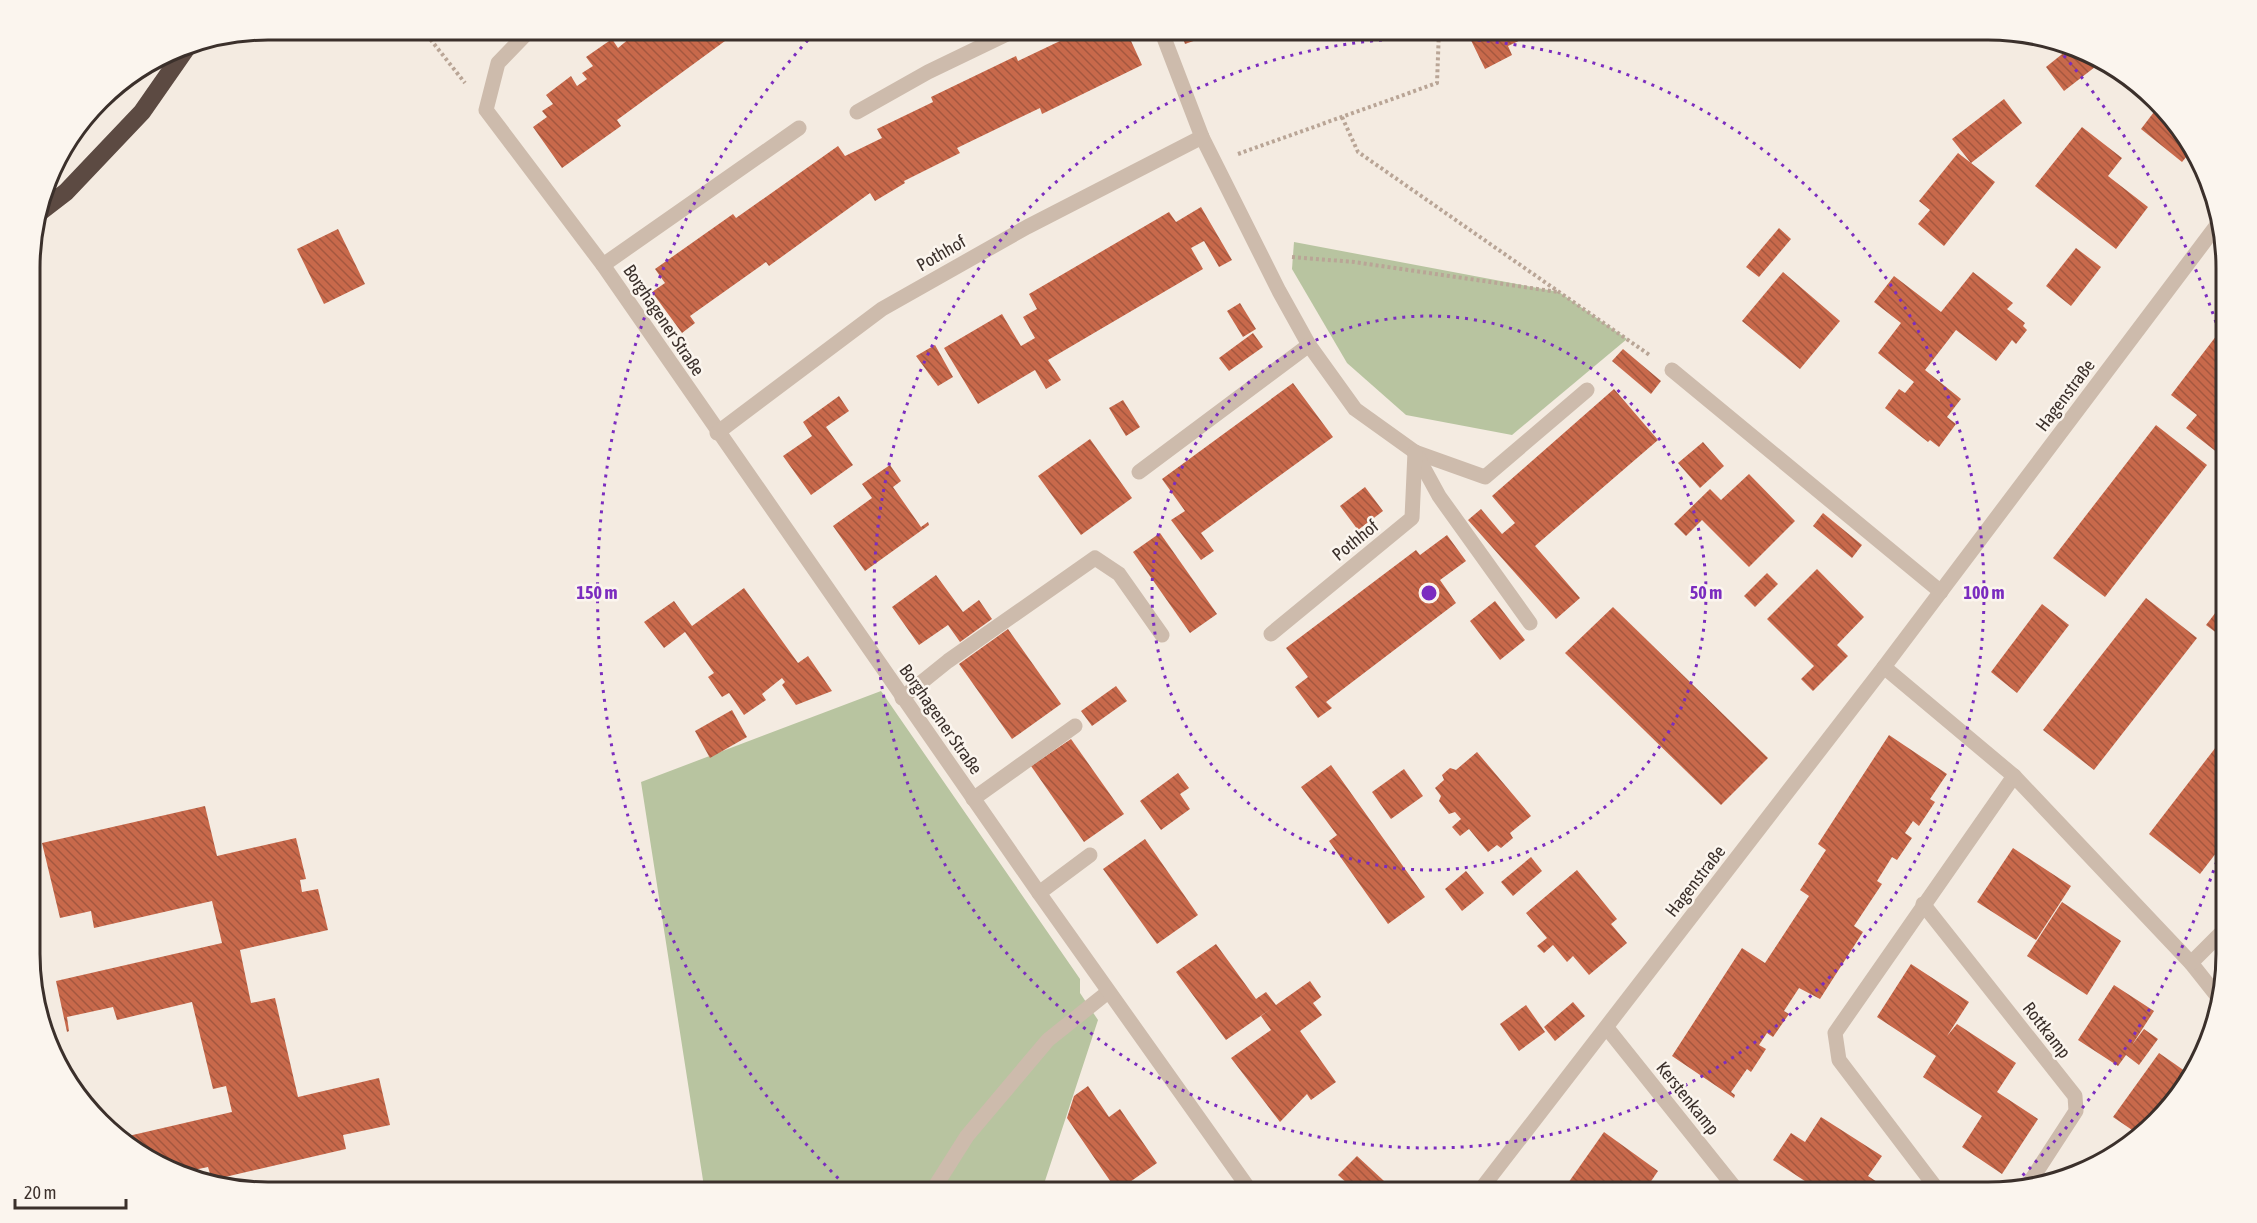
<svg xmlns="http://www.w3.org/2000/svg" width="2257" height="1223" font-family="'Asap Condensed',sans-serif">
	<defs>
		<pattern id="building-back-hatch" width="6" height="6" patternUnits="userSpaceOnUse" patternTransform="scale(1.5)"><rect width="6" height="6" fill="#c8694b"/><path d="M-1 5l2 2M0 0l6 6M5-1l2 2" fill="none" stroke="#a4573f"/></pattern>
	</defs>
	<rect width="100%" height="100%" fill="#f4ebe1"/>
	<g fill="#b8c4a0">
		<polygon points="1294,242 1559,292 1627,339 1512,435 1406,415 1347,363 1292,269"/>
		<polygon points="881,691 1080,979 1080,993 1098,1020 1041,1193 705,1193 641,782"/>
	</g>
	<g fill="url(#building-back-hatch)">
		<polygon points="634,30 740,30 617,120 621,126 562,168 533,127 547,117 542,111 553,104 546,95 571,76 577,86 587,79 582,73 593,66 586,57 612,39 618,48 636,33"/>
		<polygon points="1083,30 1126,30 1142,65 1042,114 1040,108 957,148 960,153 904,181 905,183 875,201 870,193 769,266 766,262 690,316 695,323 682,333 652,292 665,283 655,269 733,214 736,218 838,146 845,156 882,138 877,129 933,102 931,97 1016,56 1018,61"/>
		<polygon points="1180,30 1208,30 1200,33 1202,38 1185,44"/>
		<polygon points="1466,30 1542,30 1508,46 1512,55 1485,69"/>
		<polygon points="2071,47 2104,60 2064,91 2046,67"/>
		<polygon points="2004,99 2022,123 1971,163 1995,182 1944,246 1918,224 1930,210 1919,201 1958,153 1971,163 1952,139"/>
		<polygon points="2157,108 2187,136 2193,149 2182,162 2141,129"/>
		<polygon points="2082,127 2122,158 2108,176 2148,207 2116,249 2035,186"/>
		<polygon points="1201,207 1232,260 1219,267 1204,241 1191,248 1203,269 1048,360 1061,380 1046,389 1035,370 978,404 944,348 1002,314 1021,346 1035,338 1023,317 1037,309 1029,294 1169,212 1176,222"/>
		<polygon points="1779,228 1791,239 1759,277 1746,267"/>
		<polygon points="338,229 365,284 324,304 297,249"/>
		<polygon points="2076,248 2101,267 2071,306 2046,286"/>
		<polygon points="1783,272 1840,321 1800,369 1742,321"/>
		<polygon points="1973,272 2013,303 2007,309 2025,323 2023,326 2027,330 2016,344 2012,340 1996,361 1956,330 1925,370 1961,399 1947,417 1956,424 1939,447 1930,440 1928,442 1885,408 1899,389 1905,393 1914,382 1878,353 1901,323 1874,302 1894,276 1941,312"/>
		<polygon points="1240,303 1256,329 1243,337 1227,311"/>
		<polygon points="2220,331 2226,336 2226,415 2216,429 2226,437 2226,452 2223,457 2186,428 2197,415 2171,395"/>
		<polygon points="1253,333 1263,347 1229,371 1219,358"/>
		<polygon points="935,345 953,377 938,386 916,356"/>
		<polygon points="1623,349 1661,381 1651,394 1612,361"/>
		<polygon points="1293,383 1333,437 1201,533 1214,551 1201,560 1171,520 1185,511 1162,479"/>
		<polygon points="1614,389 1658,440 1535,546 1580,598 1556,619 1468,520 1481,509 1502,534 1515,523 1492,496"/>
		<polygon points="839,396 849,411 826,427 853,465 811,495 783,456 812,436 803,422"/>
		<polygon points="1123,400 1140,427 1126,436 1109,408"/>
		<polygon points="2156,425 2207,465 2105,597 2053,558"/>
		<polygon points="1090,439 1132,498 1081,535 1038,476"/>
		<polygon points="1703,442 1724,466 1700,488 1678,463"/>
		<polygon points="890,465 901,481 893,487 921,527 928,522 929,525 865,571 833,526 872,498 862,484"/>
		<polygon points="1749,474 1795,521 1749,567 1702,520 1686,536 1674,524 1710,489 1721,500"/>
		<polygon points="1365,487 1383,511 1358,530 1340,506"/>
		<polygon points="1823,513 1862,545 1852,558 1813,526"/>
		<polygon points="1160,533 1217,614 1190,633 1133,552"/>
		<polygon points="1447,535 1466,561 1440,580 1456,603 1326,702 1332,708 1318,718 1295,687 1308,677 1286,648 1416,550 1420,555"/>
		<polygon points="1817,569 1864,617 1837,645 1848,656 1813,691 1801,679 1814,666 1767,619"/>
		<polygon points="1767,573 1778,584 1755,607 1744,596"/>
		<polygon points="936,575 963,612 979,600 992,619 960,642 948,625 919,645 892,607"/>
		<polygon points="744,588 798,663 808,656 832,691 796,705 782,685 785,682 782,678 762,694 766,700 744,715 729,693 722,697 708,677 714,673 685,632 664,648 644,622 674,601 692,626"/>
		<polygon points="2146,598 2197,638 2094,770 2043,730"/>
		<polygon points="2226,599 2226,640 2206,625"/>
		<polygon points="1495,601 1525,640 1500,660 1470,621"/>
		<polygon points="2042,604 2069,625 2017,693 1991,672"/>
		<polygon points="1613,607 1768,758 1721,805 1565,653"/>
		<polygon points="1008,629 1061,704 1012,739 959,664"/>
		<polygon points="1116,686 1127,701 1092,726 1081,711"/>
		<polygon points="732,710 747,737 710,758 695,731"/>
		<polygon points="2226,734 2226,840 2200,874 2149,834"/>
		<polygon points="1889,735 1947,774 1930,799 1935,802 1919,826 1913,821 1905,833 1912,838 1897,860 1892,857 1877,881 1882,884 1854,926 1863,932 1820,999 1799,988 1784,1011 1789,1014 1773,1037 1767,1033 1759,1045 1766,1049 1751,1072 1747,1069 1731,1092 1735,1095 1734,1098 1672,1056 1742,948 1765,963 1809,896 1800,890 1826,850 1818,844"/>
		<polygon points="1071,739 1124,814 1084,842 1031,766"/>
		<polygon points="1477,752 1531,816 1510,833 1513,838 1501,848 1497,845 1488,852 1469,829 1460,836 1452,827 1461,819 1455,812 1449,814 1439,801 1441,796 1435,788 1444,780 1442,775 1450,768 1456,770"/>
		<polygon points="1331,765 1425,897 1388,924 1329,841 1337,835 1301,787"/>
		<polygon points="1404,769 1423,796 1391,819 1372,792"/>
		<polygon points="1178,773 1189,788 1180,794 1190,809 1161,830 1140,801"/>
		<polygon points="205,806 217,856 296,838 306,879 300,880 302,892 318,889 328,930 240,950 251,1003 275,998 298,1097 379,1078 390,1125 343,1135 346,1149 212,1180 208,1167 179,1173 150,1161 124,1137 232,1112 226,1086 213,1089 192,1002 117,1020 113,1007 67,1017 69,1031 67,1032 56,981 222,943 212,901 94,928 91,911 60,918 42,843"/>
		<polygon points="1145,839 1198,915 1157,944 1103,869"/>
		<polygon points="2013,848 2071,886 2036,940 1977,902"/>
		<polygon points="1531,857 1542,871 1513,896 1501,882"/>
		<polygon points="1577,870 1617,919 1611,924 1627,943 1589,975 1573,956 1567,962 1553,945 1544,953 1537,946 1547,938 1526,913"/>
		<polygon points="1466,871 1484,893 1462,911 1445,889"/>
		<polygon points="2062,902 2121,941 2087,995 2027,956"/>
		<polygon points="1216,944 1256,999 1266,992 1276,1005 1310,981 1321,997 1313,1003 1322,1015 1300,1031 1336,1082 1311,1100 1307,1094 1280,1122 1231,1058 1271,1030 1261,1016 1272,1008 1226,1040 1176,972"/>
		<polygon points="1911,964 1969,1002 1947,1036 1957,1024 2016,1063 1997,1092 2038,1119 2002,1174 1962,1147 1982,1116 1923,1077 1936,1056 1877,1017"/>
		<polygon points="35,977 42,1008 41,1009 32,985 32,978"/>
		<polygon points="2114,985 2154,1011 2132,1045 2144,1029 2158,1039 2139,1065 2126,1055 2118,1066 2078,1040"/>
		<polygon points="1573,1002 1585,1016 1555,1041 1544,1027"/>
		<polygon points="1526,1005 1545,1032 1519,1051 1500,1024"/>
		<polygon points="2159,1053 2192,1076 2138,1134 2113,1117"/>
		<polygon points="1088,1086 1109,1117 1120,1109 1157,1163 1117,1191 1067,1118 1074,1096"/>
		<polygon points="1821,1117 1882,1156 1868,1176 1894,1193 1823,1193 1773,1160 1791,1133 1805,1142"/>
		<polygon points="1604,1132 1658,1171 1643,1193 1561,1193"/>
		<polygon points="1357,1156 1397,1193 1358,1193 1338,1175"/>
	</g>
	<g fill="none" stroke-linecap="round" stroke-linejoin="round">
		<g stroke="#b9a596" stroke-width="4" stroke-dasharray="3 3" stroke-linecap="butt">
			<polyline points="423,30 465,83"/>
			<polyline points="1342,117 1358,152 1651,356"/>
			<polyline points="1238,154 1437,83 1439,30"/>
			<polyline points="1292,257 1354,262 1558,292"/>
		</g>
		<g stroke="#cdbbac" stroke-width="15">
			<polyline points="902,698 948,661 1095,558 1119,574 1162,635"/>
			<polyline points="973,799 1075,726"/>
			<polyline points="1039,893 1090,855"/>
			<polyline points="931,1193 967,1136 1048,1040 1108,992"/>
		</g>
		<g stroke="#cdbbac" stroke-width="15">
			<polyline points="530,30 498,63 486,110 603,265 1039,893 1252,1193"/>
			<polyline points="1161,30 1202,137 1279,291 1309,345 1355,409 1415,452 1485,477 1587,390"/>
			<polyline points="857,112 928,72 1015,30"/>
			<polyline points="603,265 799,128"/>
			<polyline points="1672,370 1941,592"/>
			<polyline points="717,433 882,309 1027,227 1202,137"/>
			<polyline points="1415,452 1439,496 1530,623"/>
			<polyline points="1139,472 1309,345"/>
			<polyline points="1271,634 1412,518 1415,452"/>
			<polyline points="1884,667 2014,776 2191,963 2218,997"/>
			<polyline points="1923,904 2075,1096 2076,1111 2026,1188"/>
			<polyline points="2191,963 2227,927"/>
			<polyline points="1607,1028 1739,1193"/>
			<polyline points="1478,1193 1884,667 2220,221"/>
			<polyline points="1940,1193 1839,1060 1835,1033 2014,776"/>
		</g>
		<polyline stroke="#5c4a42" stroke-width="18" points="40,212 66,192 142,112 188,46"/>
	</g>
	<g fill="none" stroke="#7b2cbf" stroke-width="3" stroke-dasharray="3 6">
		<circle cx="1429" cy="593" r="277"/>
		<circle cx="1429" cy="593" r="555"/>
		<path d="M2225 836A832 832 0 0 1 2007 1191M851 1191A832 832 0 0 1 816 31M2052 42A832 832 0 0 1 2225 350"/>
	</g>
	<g text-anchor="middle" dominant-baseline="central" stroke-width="5" stroke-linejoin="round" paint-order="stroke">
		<g font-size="18" fill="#3b302b" stroke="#fbf5ee">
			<text transform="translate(941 253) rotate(-30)">Pothhof</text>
			<text transform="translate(664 320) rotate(56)">Borghagener Straße</text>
			<text transform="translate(2065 395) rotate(-53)">Hagenstraße</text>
			<text transform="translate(1355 540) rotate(-39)">Pothhof</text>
			<text transform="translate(941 719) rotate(55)">Borghagener Straße</text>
			<text transform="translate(1695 881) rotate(-52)">Hagenstraße</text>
			<text transform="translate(2047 1030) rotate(52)">Rottkamp</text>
			<text transform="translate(1688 1098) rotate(51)">Kerstenkamp</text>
		</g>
	</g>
	<path d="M0 0H2257V1223H0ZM268 40H1988A228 228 0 0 1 2216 268V954A228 228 0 0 1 1988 1182H268A228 228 0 0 1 40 954V268A228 228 0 0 1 268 40Z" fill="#fbf5ee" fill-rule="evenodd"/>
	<path fill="none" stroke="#3b302b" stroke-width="3" d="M268 40H1988A228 228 0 0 1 2216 268V954A228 228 0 0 1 1988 1182H268A228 228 0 0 1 40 954V268A228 228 0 0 1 268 40Z"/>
	<circle cx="1429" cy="593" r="9" fill="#7b2cbf" stroke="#fbf5ee" stroke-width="3"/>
	<g font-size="18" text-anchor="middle" font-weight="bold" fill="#7b2cbf" stroke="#fbf5ee" stroke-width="5" stroke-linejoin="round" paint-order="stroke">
		<text x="1706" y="599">50 m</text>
		<text x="1984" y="599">100 m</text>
		<text x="597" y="599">150 m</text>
	</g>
	<path d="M15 1199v9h111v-9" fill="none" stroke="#3b302b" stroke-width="3"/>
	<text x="24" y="1199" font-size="18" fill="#3b302b" stroke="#fbf5ee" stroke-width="4.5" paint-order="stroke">20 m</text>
</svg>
